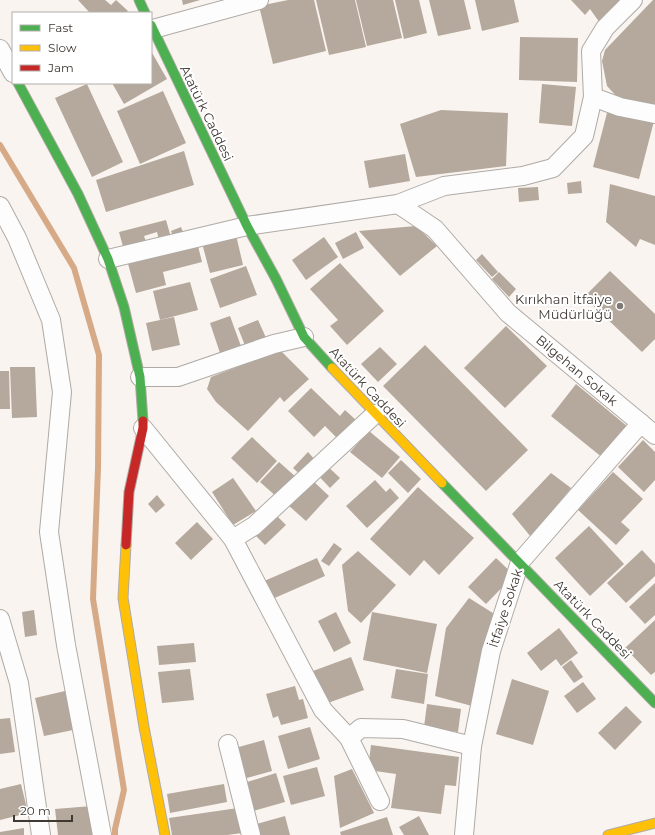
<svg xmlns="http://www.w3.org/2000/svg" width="655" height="835" font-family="Montserrat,sans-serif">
	<rect width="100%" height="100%" fill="#f9f4ef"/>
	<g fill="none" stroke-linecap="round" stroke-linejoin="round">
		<polyline stroke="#d7aa87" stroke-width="6" points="0,145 74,268 99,355 98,468 93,599 124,790 115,829 115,835"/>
	</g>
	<g fill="#b5a89c">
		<polygon points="78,0 105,0 111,5 116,0 128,11 126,13 90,13"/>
		<polygon points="182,0 200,0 183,5"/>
		<polygon points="288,0 314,0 326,51 273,64 259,6"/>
		<polygon points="316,0 355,0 366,47 329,55"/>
		<polygon points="356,0 393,0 402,38 367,46"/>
		<polygon points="395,0 419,0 427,33 404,39"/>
		<polygon points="429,0 464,0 471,29 438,36"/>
		<polygon points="475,0 514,0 519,22 482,31"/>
		<polygon points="571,0 620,0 600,23 590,9 585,15"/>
		<polygon points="653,0 655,0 655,106 620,100 607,86 602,61 605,50"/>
		<polygon points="520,37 578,38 577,82 519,80"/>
		<polygon points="151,51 167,79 124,104 112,83 151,83"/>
		<polygon points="87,84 123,162 92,177 55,98"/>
		<polygon points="542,84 576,87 572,126 539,123"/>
		<polygon points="163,91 186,143 140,164 117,111"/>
		<polygon points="608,109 654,121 639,179 593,167"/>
		<polygon points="441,110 508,113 506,166 416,177 400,124"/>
		<polygon points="184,151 194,185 106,212 96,180"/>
		<polygon points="405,154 410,181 369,188 364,161"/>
		<polygon points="581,181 582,193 568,194 567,183"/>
		<polygon points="610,184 655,196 655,245 640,239 636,247 606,222"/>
		<polygon points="538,187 539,200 519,202 518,188"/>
		<polygon points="166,220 172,241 160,244 157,232 144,236 147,245 124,250 119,232"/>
		<polygon points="416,226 437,246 400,276 359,231"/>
		<polygon points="181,227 184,235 174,239 171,231"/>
		<polygon points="356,232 364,248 343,259 335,243"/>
		<polygon points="236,235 243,265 210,273 202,243"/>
		<polygon points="324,237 338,257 306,280 292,260"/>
		<polygon points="197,242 202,262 163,272 166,285 136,293 127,260"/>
		<polygon points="482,254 498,272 492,277 476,260"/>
		<polygon points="340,263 384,311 347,345 330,326 338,320 310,289"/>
		<polygon points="246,266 257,295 220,308 210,279"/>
		<polygon points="610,271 655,314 655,339 642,352 584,297"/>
		<polygon points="499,272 516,289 509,297 492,279"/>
		<polygon points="190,282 198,310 160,320 153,291"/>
		<polygon points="230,316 242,349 221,356 210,323"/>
		<polygon points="174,317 180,345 152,351 146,323"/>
		<polygon points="258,320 267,340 246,348 238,328"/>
		<polygon points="506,326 547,366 505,408 464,368"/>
		<polygon points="425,345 528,450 486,491 383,386"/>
		<polygon points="380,347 397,364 378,382 361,364"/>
		<polygon points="280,350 309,379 284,402 280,397 248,431 216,402 207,389 211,377"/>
		<polygon points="10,367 35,367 37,417 12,418"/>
		<polygon points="0,371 9,371 10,409 0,409"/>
		<polygon points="576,384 628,427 603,458 551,416"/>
		<polygon points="311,388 340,416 345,410 358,422 337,438 325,426 314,437 288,411"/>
		<polygon points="369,431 400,457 382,478 350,452"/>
		<polygon points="252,437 277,461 257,483 231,458"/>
		<polygon points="643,440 655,452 655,480 644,492 618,467"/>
		<polygon points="308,452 317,462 303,477 293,468"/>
		<polygon points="401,460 421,479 408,493 388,473"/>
		<polygon points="279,462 297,478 278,498 260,482"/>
		<polygon points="324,463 340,478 330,488 315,472"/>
		<polygon points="613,472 643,499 621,522 630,530 616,545 578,510"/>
		<polygon points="551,473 571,488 531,537 512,514"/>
		<polygon points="233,478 256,511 233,525 212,492"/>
		<polygon points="312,480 329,496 306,521 288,505"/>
		<polygon points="375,480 386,492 390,488 399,498 367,528 346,506"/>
		<polygon points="418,487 474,538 439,575 424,560 410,576 370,539"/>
		<polygon points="157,495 165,505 156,513 148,504"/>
		<polygon points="272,511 286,525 265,545 251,531"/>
		<polygon points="197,522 213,539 191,560 175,543"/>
		<polygon points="589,526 624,564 590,596 555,558"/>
		<polygon points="334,543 342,549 329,566 321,561"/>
		<polygon points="642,550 655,564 655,576 626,603 607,583"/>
		<polygon points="358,551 396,585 361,623 348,611 342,565"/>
		<polygon points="317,558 325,576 270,600 262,582"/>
		<polygon points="496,558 514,575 486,604 468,587"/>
		<polygon points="655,583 655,615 645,624 629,607"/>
		<polygon points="469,598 496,615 472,706 435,696 446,628"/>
		<polygon points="34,610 37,635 25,637 22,612"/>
		<polygon points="336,612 351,643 334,652 318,621"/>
		<polygon points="372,612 437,624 427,673 363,660"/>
		<polygon points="655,620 655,672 651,675 625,648"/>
		<polygon points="559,628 578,653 561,666 556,659 541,671 527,653"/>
		<polygon points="194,643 196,662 159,665 157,646"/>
		<polygon points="351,657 364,690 325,704 313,671"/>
		<polygon points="571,660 583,677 574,683 562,667"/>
		<polygon points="190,669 194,700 162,703 158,672"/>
		<polygon points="396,669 428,674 424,704 391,698"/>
		<polygon points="512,679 549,691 533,745 496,734"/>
		<polygon points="583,682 596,699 577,713 564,696"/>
		<polygon points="295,686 299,700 303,699 308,718 281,725 278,716 273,718 266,694"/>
		<polygon points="65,691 73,730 44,736 35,698"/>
		<polygon points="427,704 461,709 458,732 424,727"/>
		<polygon points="626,706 642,722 615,750 598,733"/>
		<polygon points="10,718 15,752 0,754 0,719"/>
		<polygon points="310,727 320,759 288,769 278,736"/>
		<polygon points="264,740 272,771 243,779 235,748"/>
		<polygon points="371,745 459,757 456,786 445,785 441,814 391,808 396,774 368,770"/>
		<polygon points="317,767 325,796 291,805 283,776"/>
		<polygon points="352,769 374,813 340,828 334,776"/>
		<polygon points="276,773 285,802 253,811 244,783"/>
		<polygon points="21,784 28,813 0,820 0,789"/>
		<polygon points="224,784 227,802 170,813 167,794"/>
		<polygon points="92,806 95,835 58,835 55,809"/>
		<polygon points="238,808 242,833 227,835 172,835 169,818"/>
		<polygon points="285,816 290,835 256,835 253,825"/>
		<polygon points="419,816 429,835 404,835 399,827"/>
		<polygon points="387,817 393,835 341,835 340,832"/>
		<polygon points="24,828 24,835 0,835 0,832"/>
	</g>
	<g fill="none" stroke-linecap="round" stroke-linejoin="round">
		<g stroke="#afaaa5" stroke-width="20">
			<g id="street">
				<polyline points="153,29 259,0"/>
				<polyline points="0,49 13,73"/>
				<polyline points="593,97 620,107 655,114"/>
				<polyline points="398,204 435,229 508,313 655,435"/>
				<polyline points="0,206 17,238 51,320 62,392 49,532 66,645 102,835"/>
				<polyline points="108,259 247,226 398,204 444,186 523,176 553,168 584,136 593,97 591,51 605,28 633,0"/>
				<polyline points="140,377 178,377 274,344 304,337"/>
				<polyline points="143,428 233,539 323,710 349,738 380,801"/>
				<polyline points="233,539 254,526 375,414"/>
				<polyline points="0,619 19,683 41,835"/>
				<polyline points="349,738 361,728 403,729 472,746"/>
				<polyline points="228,744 251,835"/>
				<polyline points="464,835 472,746 491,651 520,562 641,423"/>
			</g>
		</g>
		<g stroke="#afaaa5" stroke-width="11">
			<g id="fast">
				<polyline points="139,0 145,13"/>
				<polyline points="151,25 247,226 276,279 304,337 332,368"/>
				<polyline points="18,83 78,194 108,259 124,307 140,377 143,421"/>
				<polyline points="442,483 655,703"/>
			</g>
		</g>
		<g stroke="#afaaa5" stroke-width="11">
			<g id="slow">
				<polyline points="332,368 442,483"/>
				<polyline points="126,545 123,598 144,727 165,835"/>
				<polyline points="608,835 655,823"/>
			</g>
		</g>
		<g stroke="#afaaa5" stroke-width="11">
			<polyline id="jam" points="126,545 129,492 143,428 143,421"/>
		</g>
		<use href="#street" stroke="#fefdfd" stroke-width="18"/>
		<use href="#fast" stroke="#4caf50" stroke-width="9"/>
		<use href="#slow" stroke="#ffc107" stroke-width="9"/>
		<use href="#jam" stroke="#c62828" stroke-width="9"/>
	</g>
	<circle fill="#807a75" stroke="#fff" stroke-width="1.5" cx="620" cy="306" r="4"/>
	<g text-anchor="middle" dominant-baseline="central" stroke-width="4" stroke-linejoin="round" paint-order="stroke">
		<g font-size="13" fill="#3f3833" stroke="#fff">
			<text transform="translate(207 113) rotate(64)">Atatürk Caddesi</text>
			<text transform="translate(577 370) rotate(40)">Bilgehan Sokak</text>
			<text transform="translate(368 387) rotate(47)">Atatürk Caddesi</text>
			<text transform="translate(505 608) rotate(-72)">İtfaiye Sokak</text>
			<text transform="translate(593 619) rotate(46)">Atatürk Caddesi</text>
		</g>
		<g font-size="13" fill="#3f3833" stroke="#fff" text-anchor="end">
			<text x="612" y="299">Kırıkhan İtfaiye<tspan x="612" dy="15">Müdürlüğü</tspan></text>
		</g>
	</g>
	<rect x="12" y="12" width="140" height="72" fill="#ffffff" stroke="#b2afad"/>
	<rect x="20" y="25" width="20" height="6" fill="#4caf50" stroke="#b2afad"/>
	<text x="48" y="32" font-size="12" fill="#3f3833">Fast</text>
	<rect x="20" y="45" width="20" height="6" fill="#ffc107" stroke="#b2afad"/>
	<text x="48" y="52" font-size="12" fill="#3f3833">Slow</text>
	<rect x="20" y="65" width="20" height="6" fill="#c62828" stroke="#b2afad"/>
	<text x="48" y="72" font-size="12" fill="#3f3833">Jam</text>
	<path d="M14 815v6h58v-6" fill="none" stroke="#3f3833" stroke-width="2"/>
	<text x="20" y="815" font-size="12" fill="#3f3833" stroke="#ffffff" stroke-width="3" paint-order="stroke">20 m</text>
</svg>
